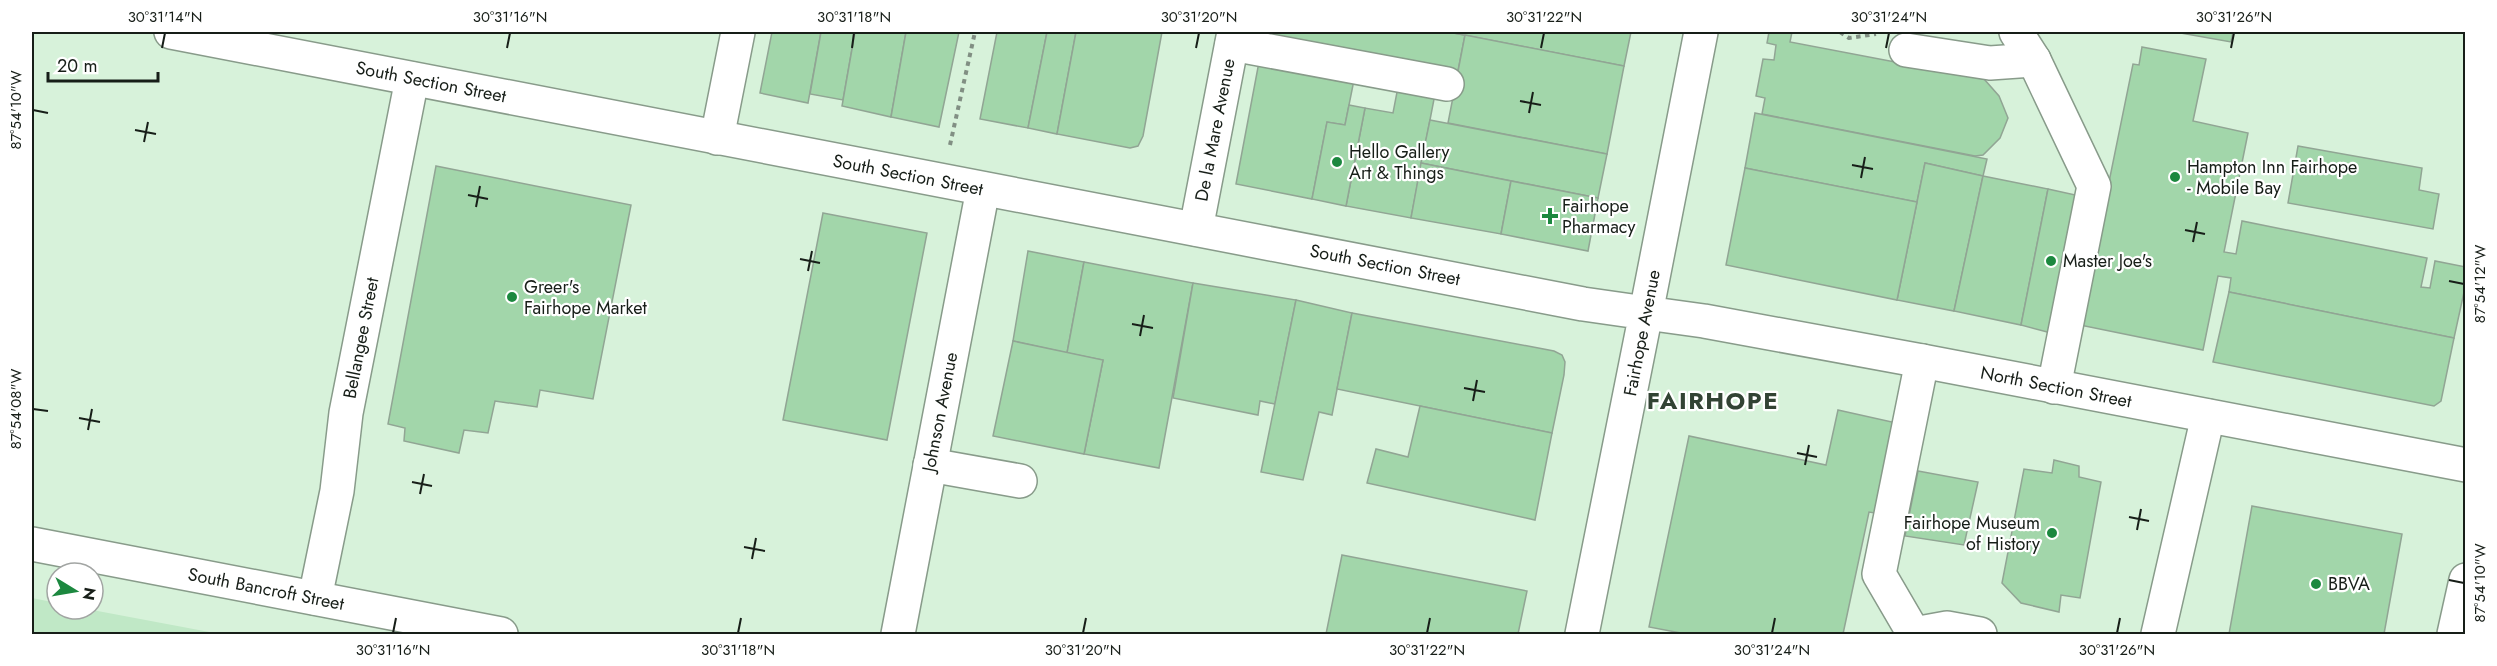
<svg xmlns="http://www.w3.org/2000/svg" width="2497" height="666" font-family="Jost,sans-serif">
	<rect width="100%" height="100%" fill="#e6fbe9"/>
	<path fill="#d7f2da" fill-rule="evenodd" d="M32,32H2465V634H32ZM57,573H93V609H57Z"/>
	<polygon fill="#c0e8c6" points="32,598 57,603 57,609 87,609 220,634 32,634"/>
	<g fill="#a2d6aa" stroke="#91a594" stroke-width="1.5">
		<polygon points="772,32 821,32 808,103 760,93"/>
		<polygon points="821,32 855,32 843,100 810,94"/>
		<polygon points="855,32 906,32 891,117 842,106"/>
		<polygon points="906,32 959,32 939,127 891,117"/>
		<polygon points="997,32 1047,32 1028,128 980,119"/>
		<polygon points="1047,32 1076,32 1057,134 1028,128"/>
		<polygon points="1076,32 1162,32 1143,136 1138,146 1130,148 1057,134"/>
		<polygon points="1270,32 1448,32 1465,35 1457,76 1269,40"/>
		<polygon points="1448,32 1631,32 1624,66"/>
		<polygon points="1769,32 1792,32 1790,42 1984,79 1999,96 2008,118 2000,138 1983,155 1975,156 1762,114 1765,98 1756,96 1763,59 1774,60 1776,45 1767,43"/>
		<polygon points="2175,32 2233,32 2231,42"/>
		<polygon points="1465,35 1624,66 1607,154 1448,123"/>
		<polygon points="2142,47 2206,59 2193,121 2248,133 2224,252 2236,254 2242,221 2427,258 2421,287 2430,288 2435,261 2466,267 2466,283 2454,338 2229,292 2231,278 2218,276 2203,350 2070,323 2098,236 2133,64 2139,65"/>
		<polygon points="1259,62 1354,80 1345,125 1327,122 1312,199 1236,184"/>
		<polygon points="1398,87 1435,94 1411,218 1346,206 1365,108 1393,113"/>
		<polygon points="1349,105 1365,108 1346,206 1312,199 1327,122 1345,125"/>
		<polygon points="1755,113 1987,159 1983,176 1925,163 1917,202 1745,168"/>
		<polygon points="1430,120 1607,154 1598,198 1421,163"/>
		<polygon points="2298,146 2422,168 2419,190 2439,194 2433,229 2288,203"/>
		<polygon points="1421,163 1511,181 1501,234 1411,218"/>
		<polygon points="1925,163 1983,176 1954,311 1897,300"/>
		<polygon points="436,166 631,205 593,399 540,390 537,407 495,401 488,433 464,430 459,453 404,441 405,428 388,424"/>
		<polygon points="1745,168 1917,202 1897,300 1726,265"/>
		<polygon points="1983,176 2048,189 2021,325 1954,311"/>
		<polygon points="1511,181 1598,198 1588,251 1501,234"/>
		<polygon points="2048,189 2080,196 2055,334 2021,325"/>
		<polygon points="823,213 927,233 887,440 783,420"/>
		<polygon points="1028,251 1084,262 1067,353 1013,341"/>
		<polygon points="1084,262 1193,283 1159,468 1084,454 1103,360 1067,353"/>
		<polygon points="1193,283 1296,300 1275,404 1260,401 1258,415 1173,398"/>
		<polygon points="2229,292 2454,338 2441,401 2434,406 2213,362"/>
		<polygon points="1296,300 1352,313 1332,415 1319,412 1303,480 1261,472"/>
		<polygon points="1352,313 1554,351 1562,355 1565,362 1564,375 1552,433 1337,389"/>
		<polygon points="1013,341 1103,360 1084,454 993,436"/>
		<polygon points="1420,406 1552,433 1535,520 1367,483 1376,449 1408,457"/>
		<polygon points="1838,410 1901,424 1881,514 1869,512 1843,634 1686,634 1649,627 1689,436 1826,465"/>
		<polygon points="2054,460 2079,466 2079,477 2101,482 2080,598 2061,595 2059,612 2021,603 2002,583 2024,469 2052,473"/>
		<polygon points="1918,471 1978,482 1964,545 1905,536"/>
		<polygon points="2252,506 2402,534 2384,634 2229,634"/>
		<polygon points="1342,555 1527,591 1518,634 1326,634"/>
	</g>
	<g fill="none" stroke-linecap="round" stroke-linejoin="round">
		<g stroke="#889b8a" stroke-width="36">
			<g id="minor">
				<polyline points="171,32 1583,304 1646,313 1582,634"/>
				<polyline points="2016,32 2034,60 2094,186 2054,387"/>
				<polyline points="1232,44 1447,84"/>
				<polyline points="1906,50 1990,63 2034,60"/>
				<polyline points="717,138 738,32"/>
				<polyline points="1196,229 1234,32"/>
				<polyline points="930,465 1020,481"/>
				<polyline points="32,544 501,634"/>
				<polyline points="315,598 337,491 346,413 412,79"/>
				<polyline points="898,634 983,189"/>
				<polyline points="1914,634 1879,574 1922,361"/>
				<polyline points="1914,634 1947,628 1980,634"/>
				<polyline points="2158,634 2208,416"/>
				<polyline points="2454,634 2466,580"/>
			</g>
		</g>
		<g stroke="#889b8a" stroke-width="36">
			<polyline id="major" points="1701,32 1646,313 1704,321 1922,361 2466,465"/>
		</g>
		<g stroke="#818f83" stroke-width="4" stroke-dasharray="4.5 4.5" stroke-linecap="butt">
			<polyline points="1840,32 1849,38 1876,34"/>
			<polyline points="950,145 975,32"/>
		</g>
		<use href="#minor" stroke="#fff" stroke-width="33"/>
		<use href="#major" stroke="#fff" stroke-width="33"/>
	</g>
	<path fill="none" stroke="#171e18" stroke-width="2" d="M162,48L165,33M507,48L510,33M852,48L854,33M1196,48L1199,33M1541,48L1544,33M1886,48L1889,33M2231,48L2234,33M1520,101L1541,105M33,110L48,113M1529,113L1533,92M135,130L156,134M144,142L148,122M1852,165L1873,169M1861,178L1865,157M468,195L488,199M476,207L480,186M2185,230L2205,234M2193,242L2197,222M800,259L820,263M808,271L812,251M2449,281L2464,284M1132,324L1153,328M1140,336L1144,315M1464,388L1485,392M1473,401L1477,380M33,409L48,411M79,418L100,422M88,430L92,409M1797,453L1817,457M1805,465L1809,445M412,482L432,486M420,494L424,474M2129,517L2149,521M2137,530L2141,509M744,547L765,551M752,559L756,538M2449,580L2464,583M393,633L396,618M738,633L741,618M1083,633L1086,618M1427,633L1430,618M1772,633L1775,618M2117,633L2120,618"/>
	<g fill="#1c883f" stroke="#fff" stroke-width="2">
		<circle cx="1337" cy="162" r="6"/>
		<circle cx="2175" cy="177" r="6"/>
		<path d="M1547 207h6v6h6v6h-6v6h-6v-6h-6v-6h6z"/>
		<circle cx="2051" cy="261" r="6"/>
		<circle cx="512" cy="297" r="6"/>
		<circle cx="2052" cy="533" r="6"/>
		<circle cx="2316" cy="584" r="6"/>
	</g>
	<g text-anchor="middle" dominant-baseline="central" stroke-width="4.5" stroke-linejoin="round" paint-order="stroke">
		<g font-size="18" fill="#171e18" stroke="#fff">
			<text transform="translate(431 82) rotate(11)">South Section Street</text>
			<text transform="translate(1215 130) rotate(-79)">De la Mare Avenue</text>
			<text transform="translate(908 175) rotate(11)">South Section Street</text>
			<text transform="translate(1385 265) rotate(11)">South Section Street</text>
			<text transform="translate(1642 333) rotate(-79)">Fairhope Avenue</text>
			<text transform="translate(361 338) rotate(-79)">Bellangee Street</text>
			<text transform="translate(2056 387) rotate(11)">North Section Street</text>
			<text transform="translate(940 412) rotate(-79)">Johnson Avenue</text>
			<text transform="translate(266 589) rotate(11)">South Bancroft Street</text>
		</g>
		<g font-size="18" fill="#171e18" stroke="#fff" text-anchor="start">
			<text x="1349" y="152">Hello Gallery<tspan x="1349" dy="21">Art &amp; Things</tspan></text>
			<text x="2187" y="167">Hampton Inn Fairhope<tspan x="2187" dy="21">- Mobile Bay</tspan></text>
			<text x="1562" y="206">Fairhope<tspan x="1562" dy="21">Pharmacy</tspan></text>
			<text x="2063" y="261">Master Joe's</text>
			<text x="524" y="287">Greer's<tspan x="524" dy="21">Fairhope Market</tspan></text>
			<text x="2040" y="523" text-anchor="end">Fairhope Museum<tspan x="2040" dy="21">of History</tspan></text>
			<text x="2328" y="584">BBVA</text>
		</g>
		<g font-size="24" font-weight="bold" letter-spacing="1.5" fill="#324334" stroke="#fff">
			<text x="1713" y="400">FAIRHOPE</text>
		</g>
	</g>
	<rect width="2497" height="666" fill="none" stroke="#ffffff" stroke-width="66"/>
	<g transform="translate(75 591) rotate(101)"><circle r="28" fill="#ffffff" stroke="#a2a5a3" stroke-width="1.5"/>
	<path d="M0-4.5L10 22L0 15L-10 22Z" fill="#1c883f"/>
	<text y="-9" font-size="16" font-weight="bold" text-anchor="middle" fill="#171e18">N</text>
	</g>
	<path d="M48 72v9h110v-9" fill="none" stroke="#171e18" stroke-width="3"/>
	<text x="57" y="72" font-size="18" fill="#171e18" stroke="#ffffff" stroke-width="4.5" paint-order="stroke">20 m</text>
	<rect x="33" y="33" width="2431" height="600" fill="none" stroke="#171e18" stroke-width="2"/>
	<g font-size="15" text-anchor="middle" fill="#171e18">
		<text x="165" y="22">30°31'14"N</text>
		<text x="510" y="22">30°31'16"N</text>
		<text x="854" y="22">30°31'18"N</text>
		<text x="1199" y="22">30°31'20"N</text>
		<text x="1544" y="22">30°31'22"N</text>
		<text x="1889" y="22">30°31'24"N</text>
		<text x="2234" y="22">30°31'26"N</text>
		<text transform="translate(16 110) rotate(-90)" y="5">87°54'10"W</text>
		<text transform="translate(2480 284) rotate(-90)" y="5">87°54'12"W</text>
		<text transform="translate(16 409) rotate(-90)" y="5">87°54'08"W</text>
		<text transform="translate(2480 583) rotate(-90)" y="5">87°54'10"W</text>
		<text x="393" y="655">30°31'16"N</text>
		<text x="738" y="655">30°31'18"N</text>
		<text x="1083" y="655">30°31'20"N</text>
		<text x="1427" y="655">30°31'22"N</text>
		<text x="1772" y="655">30°31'24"N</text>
		<text x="2117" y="655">30°31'26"N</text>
	</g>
</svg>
